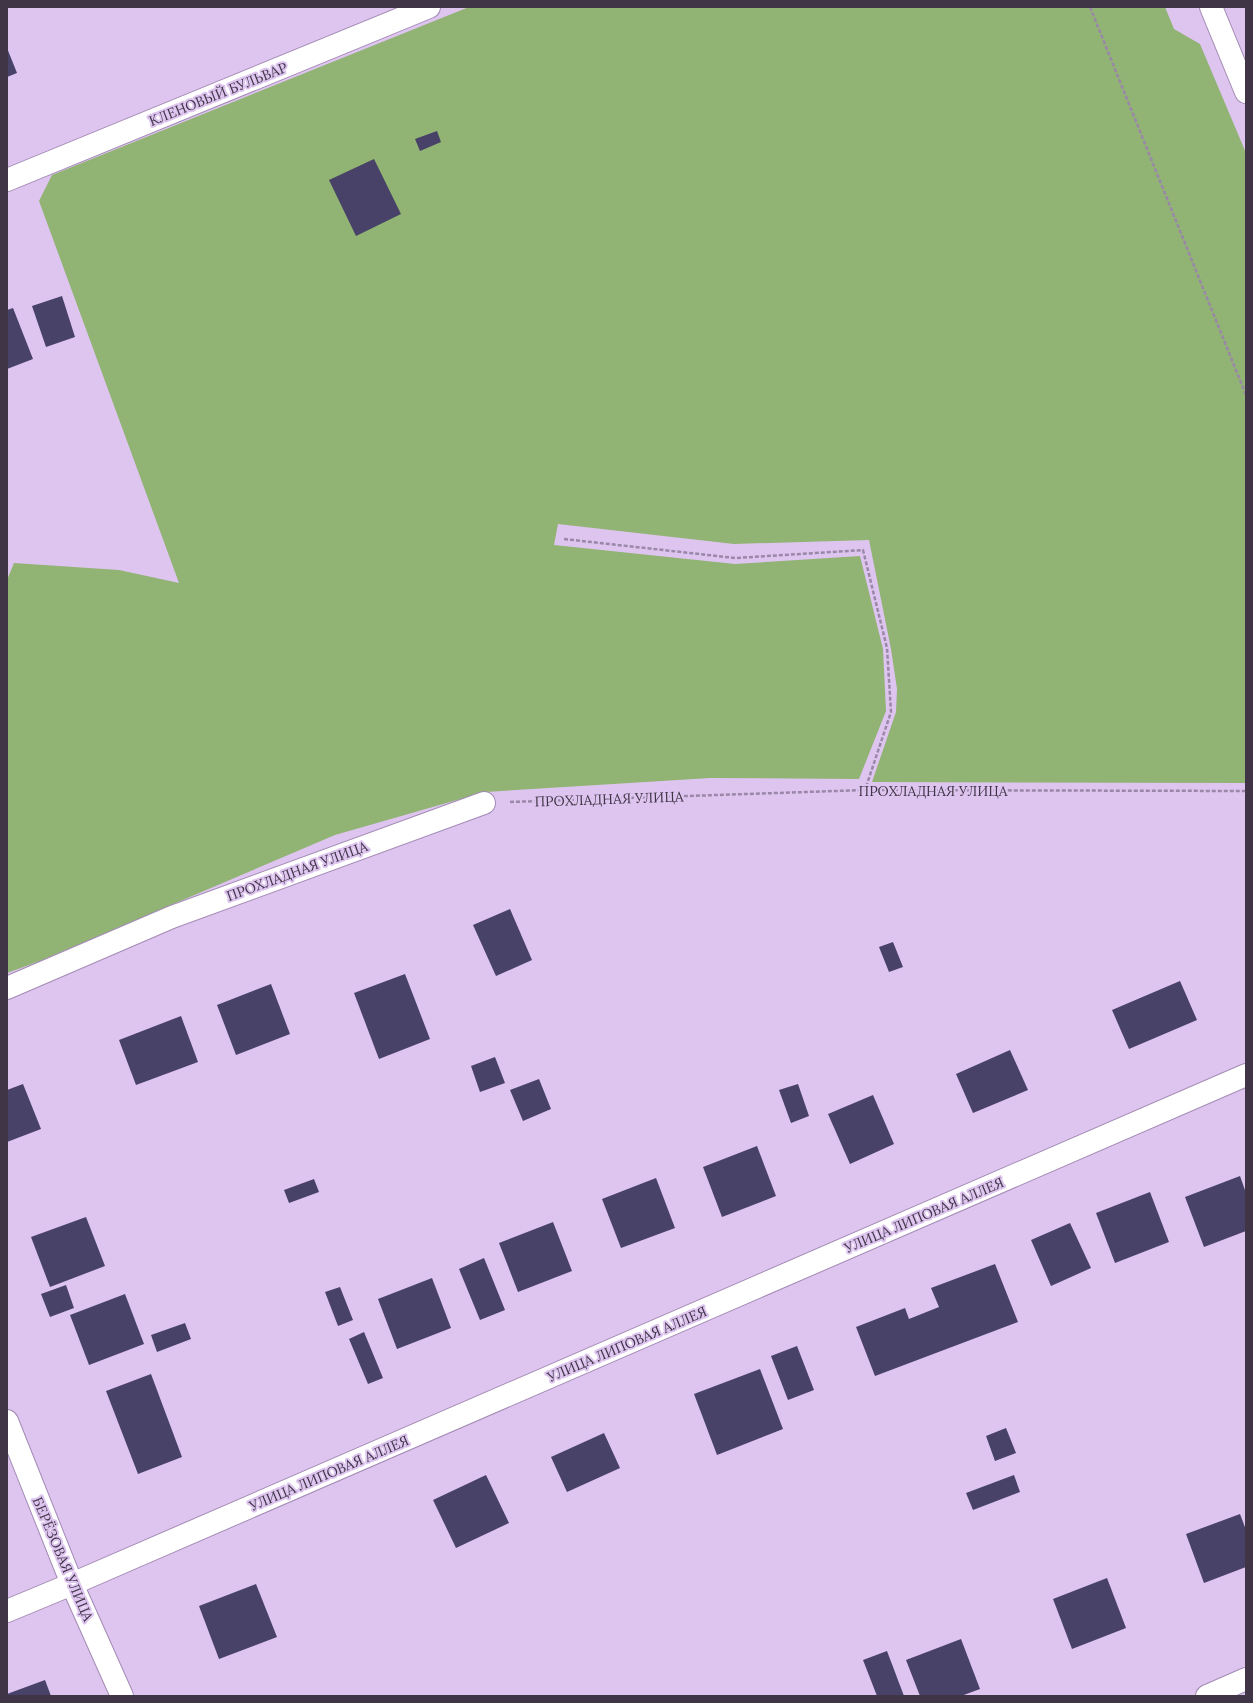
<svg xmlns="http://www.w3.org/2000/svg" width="1253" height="1703" font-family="Lora,serif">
	<rect width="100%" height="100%" fill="#dec5f0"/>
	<polygon fill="#91b373" points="469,7 1165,7 1174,29 1200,44 1246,153 1246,783 872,782 896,712 897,689 891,649 869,540 734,544 558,524 554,545 735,564 860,556 883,649 886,711 859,779 710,778 485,792 335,835 40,961 7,973 7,580 14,563 119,570 179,583 39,201 52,175"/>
	<g fill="#484168">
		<polygon points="7,48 17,73 7,77"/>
		<polygon points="437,131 441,142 420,151 415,139"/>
		<polygon points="374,159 401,214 356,236 329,180"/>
		<polygon points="62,296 75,337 46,347 32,306"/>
		<polygon points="13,308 33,359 7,369 7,310"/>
		<polygon points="510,909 532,960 496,976 473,925"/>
		<polygon points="893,942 903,967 889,972 879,947"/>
		<polygon points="405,974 430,1039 379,1059 354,993"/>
		<polygon points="1180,981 1197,1020 1129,1049 1112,1010"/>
		<polygon points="271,984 290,1034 236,1055 217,1005"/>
		<polygon points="181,1016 198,1062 136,1085 119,1040"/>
		<polygon points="1010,1050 1028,1090 973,1113 956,1074"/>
		<polygon points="495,1057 505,1083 480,1092 471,1066"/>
		<polygon points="539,1079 551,1109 523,1121 510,1090"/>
		<polygon points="23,1084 41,1129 7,1142 7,1090"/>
		<polygon points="798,1084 809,1116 791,1123 779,1090"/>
		<polygon points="873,1095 894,1144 850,1164 828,1114"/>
		<polygon points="757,1146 776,1196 722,1217 703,1167"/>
		<polygon points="1240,1176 1246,1193 1246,1231 1204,1247 1185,1197"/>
		<polygon points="656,1178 675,1228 621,1248 602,1199"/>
		<polygon points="314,1179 319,1192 289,1203 284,1190"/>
		<polygon points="1150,1192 1169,1242 1115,1263 1096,1213"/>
		<polygon points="86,1217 105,1266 50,1287 31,1237"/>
		<polygon points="553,1222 572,1271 518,1292 499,1243"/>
		<polygon points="1070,1223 1091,1268 1051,1286 1031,1240"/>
		<polygon points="484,1258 505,1310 480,1320 459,1269"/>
		<polygon points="995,1264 1018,1322 875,1376 856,1327 905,1308 909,1319 939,1307 931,1288"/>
		<polygon points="432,1278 451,1328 397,1349 378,1299"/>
		<polygon points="66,1285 74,1308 50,1317 41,1294"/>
		<polygon points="340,1287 353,1320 338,1326 325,1292"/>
		<polygon points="125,1294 144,1344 89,1365 70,1315"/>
		<polygon points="185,1323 191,1339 157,1352 151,1335"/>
		<polygon points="364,1332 383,1378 368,1384 349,1339"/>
		<polygon points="797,1346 814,1390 788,1400 771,1356"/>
		<polygon points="760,1369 783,1429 717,1455 694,1394"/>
		<polygon points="151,1374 182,1457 138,1474 106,1391"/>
		<polygon points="1006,1428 1016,1453 995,1461 986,1436"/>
		<polygon points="604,1433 620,1468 567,1492 551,1457"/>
		<polygon points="486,1475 509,1523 456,1548 433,1500"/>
		<polygon points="1014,1475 1020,1492 973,1510 966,1493"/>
		<polygon points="1240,1514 1246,1530 1246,1567 1204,1583 1186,1534"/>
		<polygon points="1107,1578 1126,1628 1072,1649 1053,1599"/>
		<polygon points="256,1584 277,1637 219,1659 199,1606"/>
		<polygon points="961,1639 980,1689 961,1696 920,1696 906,1660"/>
		<polygon points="887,1651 904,1696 877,1696 863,1660"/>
		<polygon points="45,1680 51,1696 7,1696 7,1694"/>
	</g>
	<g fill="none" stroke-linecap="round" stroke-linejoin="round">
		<g stroke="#a38bb4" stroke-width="24">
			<g id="minor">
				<polyline points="1211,7 1246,92"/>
				<polyline points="7,180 429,7"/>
				<polyline points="7,988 172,917 484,803"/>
				<polyline points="7,1421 72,1584 122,1696"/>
				<polyline points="7,1611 72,1584 1246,1075"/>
				<polyline points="1207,1696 1246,1679"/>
			</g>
		</g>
		<g stroke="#9a88a8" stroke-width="2.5" stroke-dasharray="4 2" stroke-linecap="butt">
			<polyline points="1090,7 1246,395"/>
			<polyline points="564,539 735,558 863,550 887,648 891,712 865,790"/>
			<polyline points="510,802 865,790 1246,791"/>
		</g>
		<use href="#minor" stroke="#fff" stroke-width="22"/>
	</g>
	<g text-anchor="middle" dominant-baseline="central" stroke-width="4" stroke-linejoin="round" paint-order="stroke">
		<g font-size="14" fill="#3f3546" stroke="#dec5f0">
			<text transform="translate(218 94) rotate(-22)">КЛЕНОВЫЙ БУЛЬВАР</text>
			<text x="933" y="791">ПРОХЛАДНАЯ УЛИЦА</text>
			<text transform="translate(609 799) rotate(-2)">ПРОХЛАДНАЯ УЛИЦА</text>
			<text transform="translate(297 871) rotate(-20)">ПРОХЛАДНАЯ УЛИЦА</text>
			<text transform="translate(924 1215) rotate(-23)">УЛИЦА ЛИПОВАЯ АЛЛЕЯ</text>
			<text transform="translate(627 1344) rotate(-23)">УЛИЦА ЛИПОВАЯ АЛЛЕЯ</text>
			<text transform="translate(329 1473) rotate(-23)">УЛИЦА ЛИПОВАЯ АЛЛЕЯ</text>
			<text transform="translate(63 1559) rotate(67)">БЕРЁЗОВАЯ УЛИЦА</text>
		</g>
	</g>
	<rect width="1253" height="1703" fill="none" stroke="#3f3546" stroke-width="16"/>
</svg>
